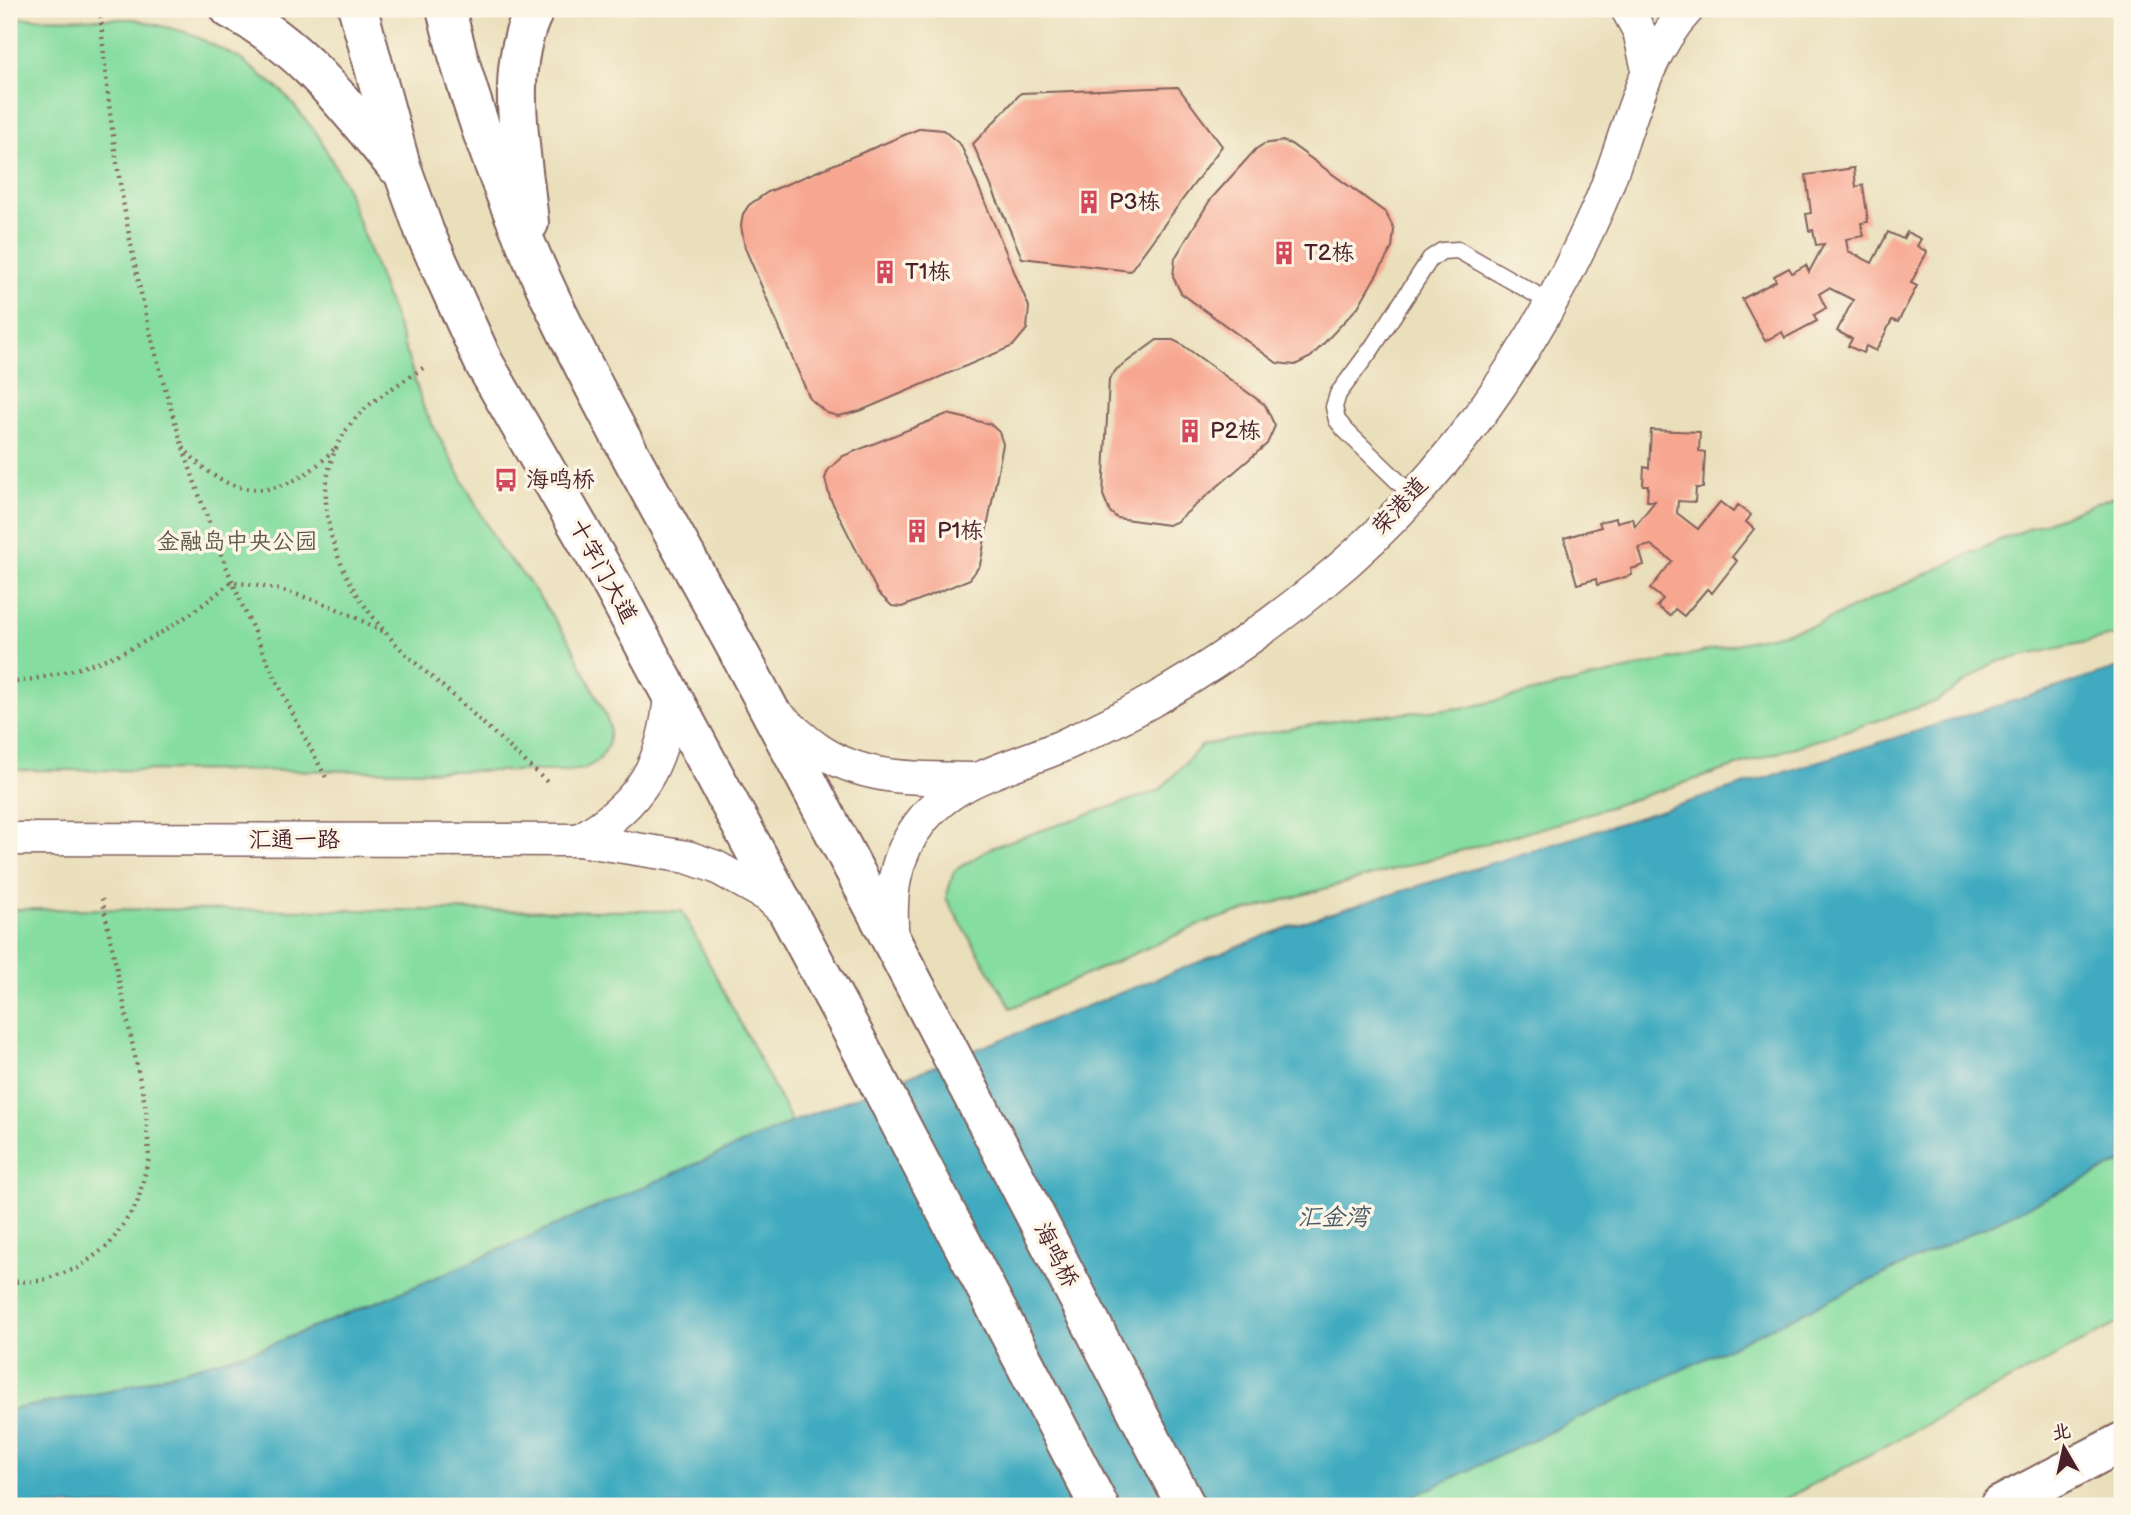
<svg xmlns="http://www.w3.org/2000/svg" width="2131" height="1515" font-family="'Balsamiq Sans','LXGW WenKai TC',sans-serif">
	<rect width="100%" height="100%" fill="#fcf5e5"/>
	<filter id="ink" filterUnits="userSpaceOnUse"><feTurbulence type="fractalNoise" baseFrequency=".0143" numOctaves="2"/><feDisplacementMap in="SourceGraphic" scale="14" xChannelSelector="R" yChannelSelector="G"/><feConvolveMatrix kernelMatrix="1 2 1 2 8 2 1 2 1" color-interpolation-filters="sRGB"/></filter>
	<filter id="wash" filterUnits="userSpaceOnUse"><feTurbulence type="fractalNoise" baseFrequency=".00686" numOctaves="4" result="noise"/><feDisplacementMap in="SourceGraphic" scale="28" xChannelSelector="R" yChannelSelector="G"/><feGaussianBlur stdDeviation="1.57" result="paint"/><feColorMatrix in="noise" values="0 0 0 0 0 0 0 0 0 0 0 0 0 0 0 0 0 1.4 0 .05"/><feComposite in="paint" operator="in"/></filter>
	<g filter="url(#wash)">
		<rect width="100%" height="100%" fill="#eadfbb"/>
		<g fill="#85dda0" stroke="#687e66" stroke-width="2">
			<polygon points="9,18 134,19 189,33 239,58 283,92 318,135 345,185 401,336 424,409 500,549 526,578 570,642 604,712 610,728 608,746 599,760 584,769 567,771 9,770"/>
			<polygon points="2122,493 2122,634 1996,662 1935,702 1563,822 1206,922 1011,1008 946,898 954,871 993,847 1160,790 1202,745 1344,719 1470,707 1816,625 2002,539"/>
			<polygon points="9,909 682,911 792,1122 414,1287 265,1347 111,1391 9,1410"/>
			<polygon points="2122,1162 2122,1321 1772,1506 1391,1506"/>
		</g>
		<polygon fill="#41abc0" stroke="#466576" stroke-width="2" points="2122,667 2122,1162 1393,1506 9,1506 9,1410 111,1391 265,1347 414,1287 792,1122 1293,925"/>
		<g id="blocks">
			<g fill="#f7a690">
				<polygon points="1178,87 1222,146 1130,271 1022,258 973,144 1021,93"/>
				<polygon points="921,128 943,130 961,145 1029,307 1027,329 1013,346 860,411 838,416 827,413 810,399 745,248 741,226 743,214 749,205 768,192"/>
				<polygon points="1282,141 1291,144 1386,213 1394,229 1392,248 1358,307 1311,357 1295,365 1277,363 1181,293 1173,277 1175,258 1210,200 1256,149 1264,144"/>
				<polygon points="1854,168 1856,187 1863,185 1868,222 1861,223 1864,236 1846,239 1848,251 1872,263 1888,232 1903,239 1907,232 1921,239 1917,246 1927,252 1911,283 1917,286 1898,322 1892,320 1876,351 1866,346 1863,353 1848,346 1852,339 1837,331 1853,300 1829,288 1819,294 1826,308 1814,315 1817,321 1785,338 1782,332 1765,341 1742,299 1776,281 1774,276 1789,268 1792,273 1806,265 1809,272 1824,244 1816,245 1813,230 1809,231 1806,214 1811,213 1806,175"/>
				<polygon points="1157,340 1173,340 1181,344 1265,405 1275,426 1267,444 1176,522 1168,525 1117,518 1110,512 1103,495 1109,379 1117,369"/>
				<polygon points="947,414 990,424 999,432 1003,444 980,565 970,579 902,607 892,606 878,593 830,498 825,479 828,470 843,456"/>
				<polygon points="1651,430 1700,432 1699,451 1705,452 1703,488 1696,488 1695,502 1678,501 1677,513 1698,529 1720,502 1733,512 1738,505 1751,515 1746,522 1754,529 1732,557 1737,561 1712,593 1707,589 1684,616 1675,609 1670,616 1657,606 1663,599 1650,589 1672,561 1651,545 1639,548 1644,565 1631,569 1632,575 1597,585 1596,579 1577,584 1564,538 1601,527 1599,522 1616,518 1617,522 1633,518 1635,526 1655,501 1647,501 1648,485 1643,485 1644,467 1649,468"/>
			</g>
		</g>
	</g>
	<g filter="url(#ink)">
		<use href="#blocks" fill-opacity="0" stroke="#82625d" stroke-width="2"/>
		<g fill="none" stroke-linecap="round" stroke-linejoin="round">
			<g stroke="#82625d" stroke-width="19">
				<polyline id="service" points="1412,495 1345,430 1337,420 1334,407 1338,394 1372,348 1430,259 1442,251 1458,250 1551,303"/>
			</g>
			<g stroke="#82625d" stroke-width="35">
				<g id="minor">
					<polyline points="1627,9 1639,31 1648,70"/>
					<path d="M774,712C788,724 801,737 815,747C863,782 921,778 976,779"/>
					<polyline points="9,839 579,840 687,857 716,867 768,896 785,912"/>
					<path d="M579,840C640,805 666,763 670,692"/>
					<path d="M893,941C889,896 893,856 923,819C957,777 1017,766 1064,745C1095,731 1127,715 1157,698C1215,665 1269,626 1321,584C1442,486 1536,349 1598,208C1627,143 1638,62 1688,9"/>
				</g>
			</g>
			<g stroke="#82625d" stroke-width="42">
				<g id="tertiary">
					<path d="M230,9C301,45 345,105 395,165"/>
					<polyline points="358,9 401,166 425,233 484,363 611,583 856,1039 1099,1506"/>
					<path d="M446,9C503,251 637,462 753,679C900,954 1043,1230 1186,1506"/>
					<path d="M529,223C523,156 502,70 535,9"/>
				</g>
			</g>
			<g stroke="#82625d" stroke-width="42">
				<polyline id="secondary" points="1999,1506 2122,1442"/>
			</g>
			<g stroke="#82625d" stroke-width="4.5" stroke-dasharray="2 5" stroke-linecap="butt">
				<path d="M100,9C121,294 192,531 328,781"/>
				<path d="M423,368C400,384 373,398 355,419C297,486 335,576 387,634C407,658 434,678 457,699C487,727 517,754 547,782"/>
				<path d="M183,447C229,504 286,502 334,449"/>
				<path d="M9,683C99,670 162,641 231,582C287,588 336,604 384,633"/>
				<polyline points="9,1282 40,1281 78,1268 109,1245 137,1204 149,1158 146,1109 102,899"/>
			</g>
			<use href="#service" stroke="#fff" stroke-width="16"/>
			<use href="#minor" stroke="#fff" stroke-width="32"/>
			<use href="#tertiary" stroke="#fff" stroke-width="38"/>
			<use href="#secondary" stroke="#fff" stroke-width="38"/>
		</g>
	</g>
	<defs>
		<g id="building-bare" transform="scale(1.89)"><path d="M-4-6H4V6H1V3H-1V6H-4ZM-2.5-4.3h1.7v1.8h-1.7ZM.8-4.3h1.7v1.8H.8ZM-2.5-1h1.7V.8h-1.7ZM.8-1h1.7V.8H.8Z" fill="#d1495b" stroke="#fcf5e5" stroke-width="2.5" paint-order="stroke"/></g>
		<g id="bus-bare" transform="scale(1.89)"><path d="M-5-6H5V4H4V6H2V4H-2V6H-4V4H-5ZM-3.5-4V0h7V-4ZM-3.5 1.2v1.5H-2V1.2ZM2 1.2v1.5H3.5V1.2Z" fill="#d1495b" stroke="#fcf5e5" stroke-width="2.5" paint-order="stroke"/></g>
	</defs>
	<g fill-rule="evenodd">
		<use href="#building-bare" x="1089" y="202"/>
		<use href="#building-bare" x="1284" y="253"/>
		<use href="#building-bare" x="885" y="272"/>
		<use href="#building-bare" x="1190" y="431"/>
		<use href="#bus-bare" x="506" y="480"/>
		<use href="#building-bare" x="917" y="531"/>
	</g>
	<g text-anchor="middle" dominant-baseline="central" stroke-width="7" stroke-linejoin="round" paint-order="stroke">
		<g font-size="23" fill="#4a1f2b" stroke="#fcf5e5" text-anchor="start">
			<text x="1109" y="202">P3栋</text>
			<text x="1304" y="253">T2栋</text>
			<text x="905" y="272">T1栋</text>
			<text x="1210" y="431">P2栋</text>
			<text x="526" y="480">海鸣桥</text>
			<text x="937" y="531">P1栋</text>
		</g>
		<g font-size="23" fill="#4a1f2b" stroke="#fcf5e5">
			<text transform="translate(1400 506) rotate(-47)">荣港道</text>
			<text transform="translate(603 571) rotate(61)">十字门大道</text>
			<text x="294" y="840">汇通一路</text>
			<text transform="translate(1056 1255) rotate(63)">海鸣桥</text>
		</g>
		<g font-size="23" fill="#5c584e" stroke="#fcf5e5">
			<text x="237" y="542">金融岛中央公园</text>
		</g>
		<g font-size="24" font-style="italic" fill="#465767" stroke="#fcf5e5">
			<text x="1333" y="1217">汇金湾</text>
		</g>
	</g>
	<rect width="2131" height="1515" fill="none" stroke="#fcf5e5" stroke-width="35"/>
	<g transform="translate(2064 1448) rotate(351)" stroke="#fcf5e5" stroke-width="5" paint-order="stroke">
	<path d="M0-5L12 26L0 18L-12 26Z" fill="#4a1f2b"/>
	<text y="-10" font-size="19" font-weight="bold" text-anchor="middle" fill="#4a1f2b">北</text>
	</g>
</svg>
